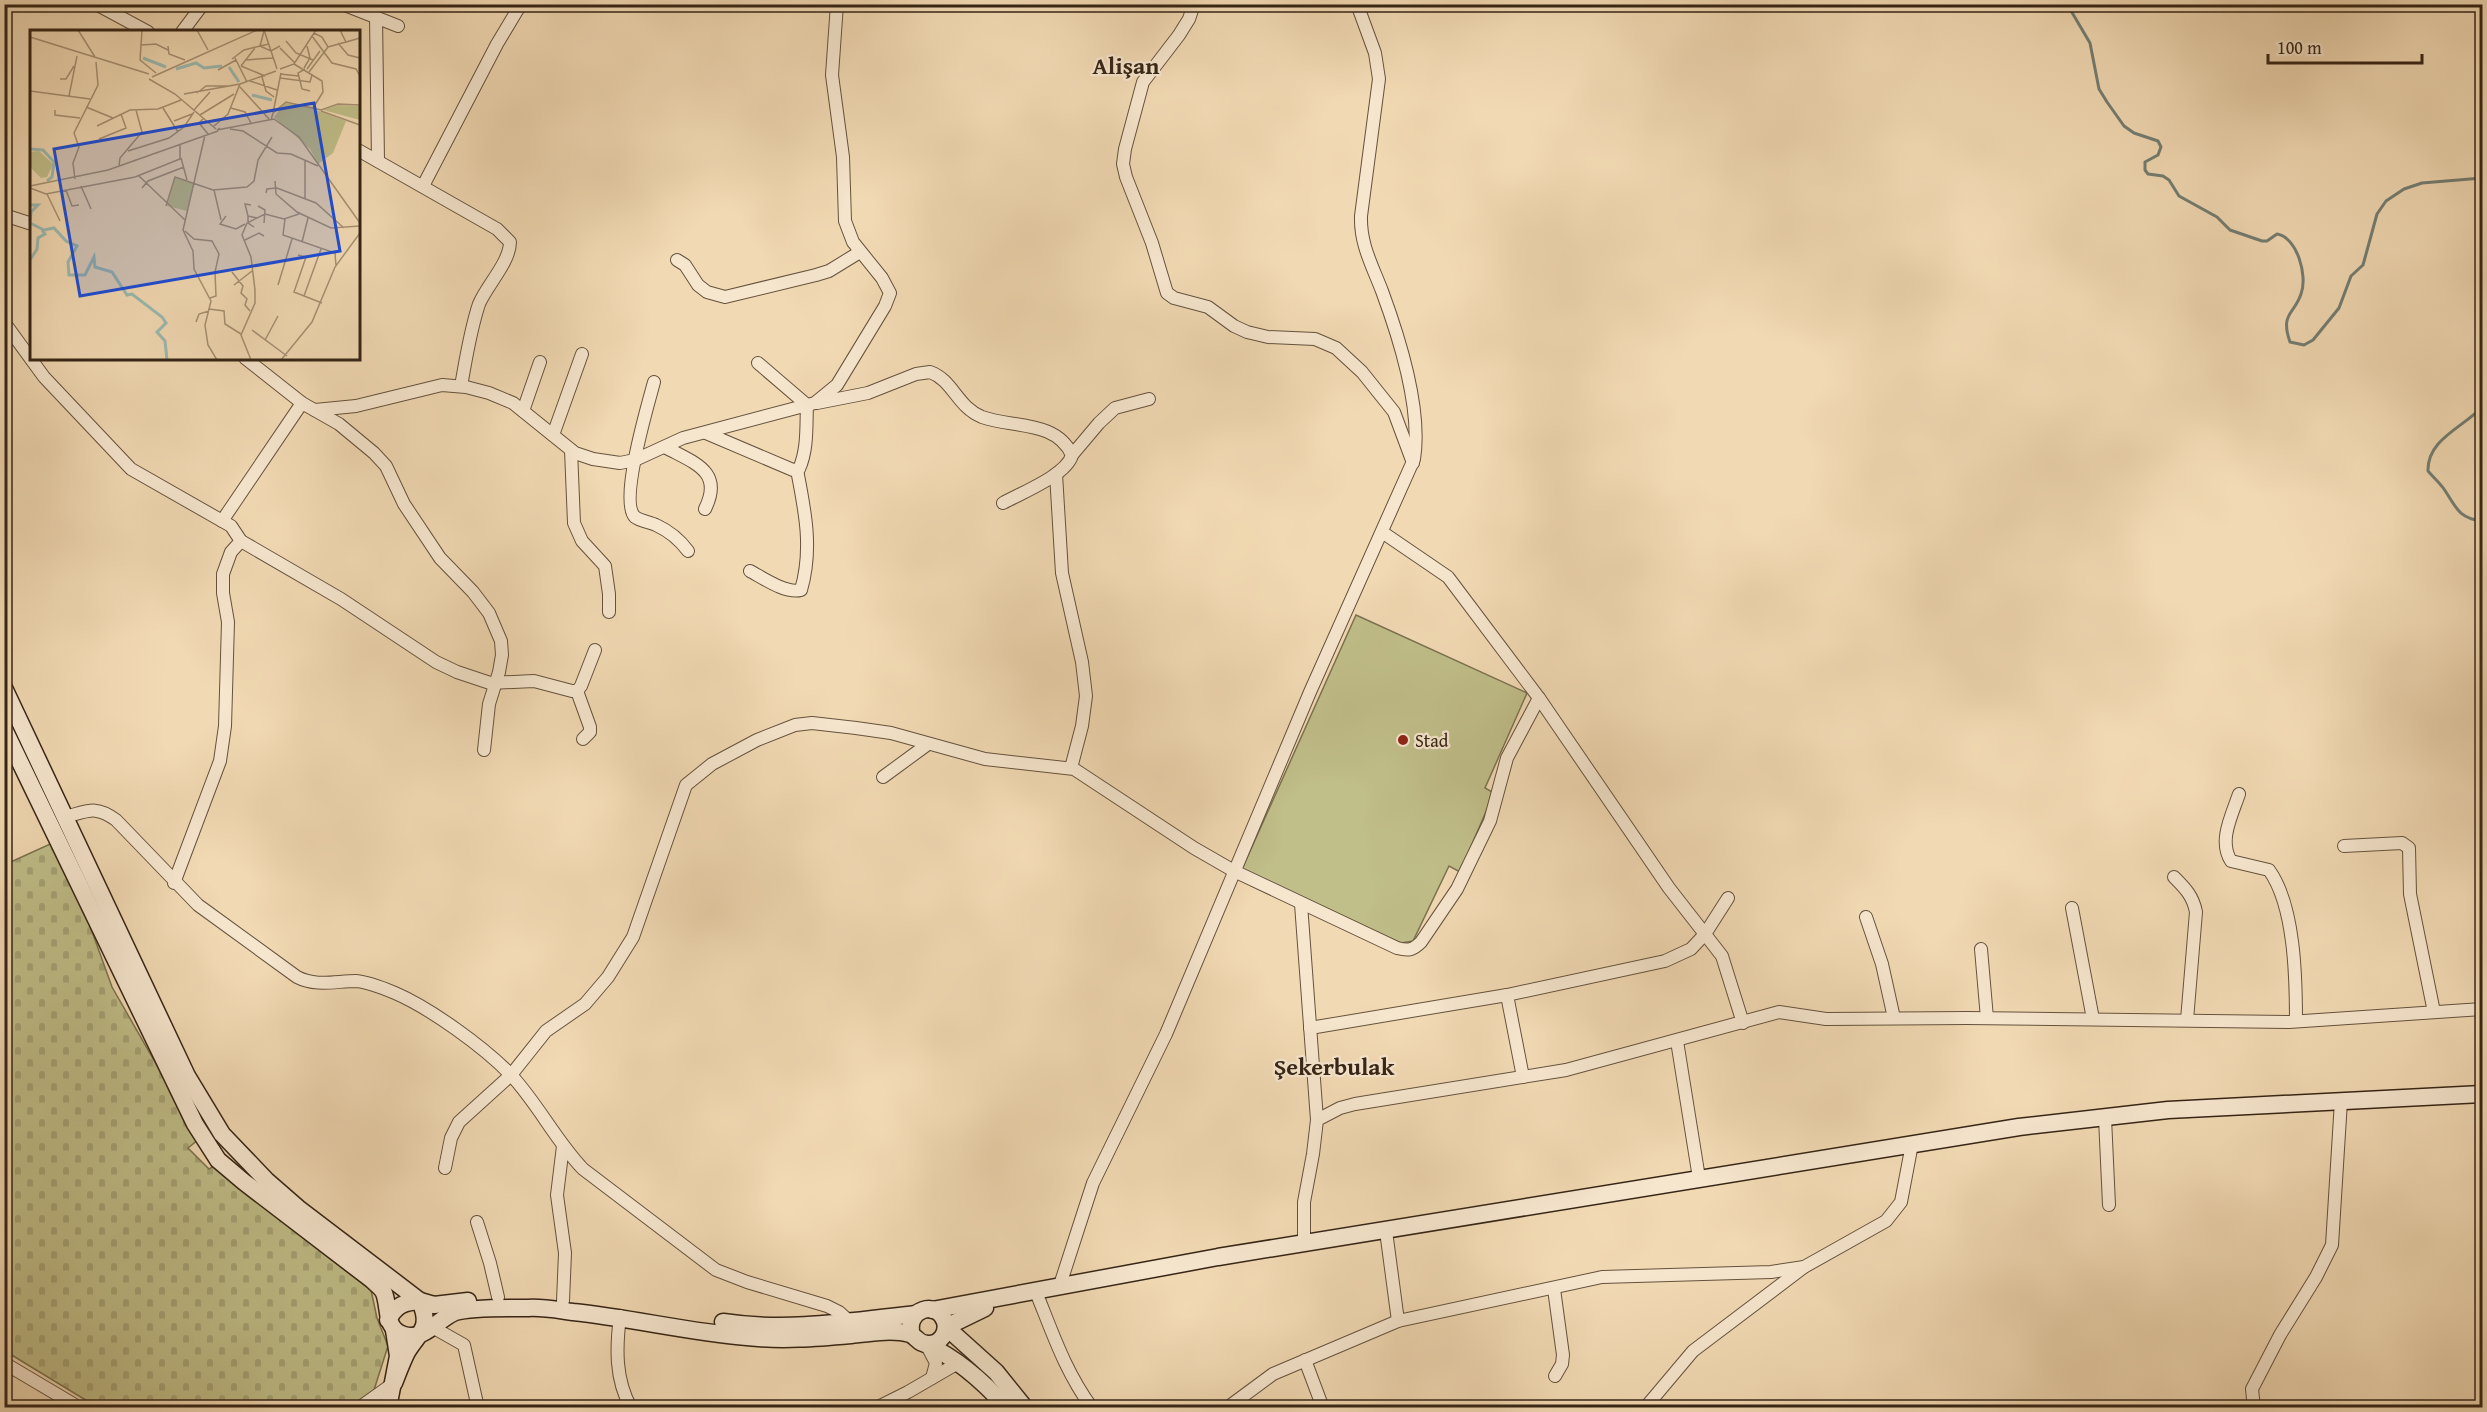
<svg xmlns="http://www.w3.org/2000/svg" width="2487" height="1412" font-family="'Gentium Book Plus',serif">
	<defs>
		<pattern id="cemetery-stones" width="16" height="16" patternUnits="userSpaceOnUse" patternTransform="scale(1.5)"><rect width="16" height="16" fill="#c0be89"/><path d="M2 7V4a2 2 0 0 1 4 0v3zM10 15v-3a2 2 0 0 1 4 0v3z" fill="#a6a376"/></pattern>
	</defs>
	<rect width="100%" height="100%" fill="#f1d9b3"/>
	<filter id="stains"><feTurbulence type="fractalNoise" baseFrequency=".00333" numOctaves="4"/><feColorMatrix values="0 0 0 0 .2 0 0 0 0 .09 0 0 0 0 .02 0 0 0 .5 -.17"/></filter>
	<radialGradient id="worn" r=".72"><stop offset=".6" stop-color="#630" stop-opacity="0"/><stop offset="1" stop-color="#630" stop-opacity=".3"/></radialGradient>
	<polygon fill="url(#cemetery-stones)" stroke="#7b7250" stroke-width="1.5" points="59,840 112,987 199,1139 188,1148 209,1169 222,1160 270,1212 371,1290 377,1318 388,1346 374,1390 351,1407 97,1407 5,1351 4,865"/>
	<polygon fill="#c0be89" stroke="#7b7250" stroke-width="1.5" points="1356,615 1527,693 1485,788 1494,793 1460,872 1449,866 1413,941 1401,943 1242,869"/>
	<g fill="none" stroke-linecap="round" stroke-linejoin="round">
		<g stroke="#737e73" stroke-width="3">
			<path d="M2067,4L2090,43L2099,89L2107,102L2124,126L2134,133L2158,141L2161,147L2158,155L2145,162V170L2148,174L2163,176L2169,180L2179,196L2217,217L2230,230L2262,241H2267L2277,234C2297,237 2308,276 2301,294C2294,315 2280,313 2290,342L2304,345L2313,340L2339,308L2351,276L2363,265L2377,214L2386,201L2404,189L2422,183L2482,178"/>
			<path d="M2482,407C2464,427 2427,439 2428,471C2433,477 2439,482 2444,489C2456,507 2458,518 2482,521"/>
		</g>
		<g stroke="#65523d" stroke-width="14">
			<g id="street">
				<polyline points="96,4 148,32"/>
				<polyline points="342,4 398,26"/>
				<polyline points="1194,4 1189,19 1179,35 1143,82 1125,149 1123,164 1126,177 1152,243 1167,293 1174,298 1208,307 1234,326 1247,332 1268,337 1315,339 1336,348 1362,372 1394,412 1413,463"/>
				<polyline points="376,17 378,161"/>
				<polyline points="182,32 203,4"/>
				<path d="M358,150L497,229L510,242C510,262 487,285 479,304C470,331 466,359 461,386"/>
				<polyline points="423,186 497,44 521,4"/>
				<polyline points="4,215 32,224"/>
				<polyline points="677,260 685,265 698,285 707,292 725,297 816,275 829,271 860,252"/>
				<polyline points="4,322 44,377 131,469 231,526 241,541 341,599 436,662 457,672 490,683 534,681 572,691 577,691 581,686 595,650"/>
				<polyline points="245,358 302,403 339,424 374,453 386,466 404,504 440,558 473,592 489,613 501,641 502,655 499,672 489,704 484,750"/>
				<path d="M654,382C648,404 619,502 635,517C640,521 650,522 656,525C669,531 680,540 688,551"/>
				<path d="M817,403L868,393L916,374L930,372C953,380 957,407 982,417C1012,428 1056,420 1072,455C1067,475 1021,493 1003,503"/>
				<polyline points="315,410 356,406 442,385 466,387 489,393 513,403 575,453 593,459 620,463 635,460 683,438 815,403 837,385 885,306 890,293 882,278 853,242 845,221 843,157 832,75 837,4"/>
				<polyline points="523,411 540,362"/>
				<path d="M706,433L793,470L799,469C808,449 806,426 807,405L758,363"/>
				<polyline points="553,435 582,354"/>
				<path d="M665,447C694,463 724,471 705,509"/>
				<polyline points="571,450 574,523 582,541 605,566 609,594 609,612"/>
				<polyline points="1072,455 1099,423 1115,408 1149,399"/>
				<polyline points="1056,474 1062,573 1082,662 1086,696 1082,726 1071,768"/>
				<polyline points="222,521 302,403"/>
				<polyline points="1382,532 1448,577 1539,698 1669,888 1722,956 1743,1023"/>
				<path d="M750,571C763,578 786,594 801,590C813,549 805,511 797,470"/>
				<polyline points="577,691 590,727 590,732 583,739"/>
				<polyline points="883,777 928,744"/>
				<path d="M2239,794C2232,815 2218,841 2231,861L2269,870C2295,906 2296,979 2296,1021"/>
				<path d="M65,817C88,811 96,805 116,820L198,905L297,977C316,987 336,981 356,981C369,982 383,988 395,993C430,1008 484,1047 511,1075C538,1104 556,1141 583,1169L716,1270L747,1282L827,1306L839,1312L849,1321"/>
				<polyline points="2344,846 2402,843 2409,848 2410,894 2434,1012"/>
				<path d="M2174,877C2185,888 2193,896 2196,912L2187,1020"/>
				<polyline points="174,883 220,761 225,726 228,622 223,593 223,574 231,552 241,541"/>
				<polyline points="1301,904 1317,1120"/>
				<polyline points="2072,908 2093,1019"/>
				<polyline points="1866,917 1882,964 1894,1018"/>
				<polyline points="1981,949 1987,1018"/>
				<polyline points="1507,995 1523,1077"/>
				<polyline points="1310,1028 1507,995 1665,961 1691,949 1705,934 1728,898"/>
				<polyline points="1677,1041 1699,1178"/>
				<polyline points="2105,1118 2109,1205"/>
				<polyline points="563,1146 557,1195 565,1253 563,1301"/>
				<path d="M445,1168L451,1138L459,1122L511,1075L546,1031L585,1004L608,977L633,937L686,785L712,764L757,740L795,725L812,723L856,728L891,733L985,759L1074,769L1194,848L1234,871L1397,948C1409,951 1413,950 1421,942L1457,889L1490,821L1507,758L1539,698"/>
				<polyline points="477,1222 490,1263 498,1297"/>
				<polyline points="1386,1231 1398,1321"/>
				<polyline points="1304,1243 1304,1202 1313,1154 1317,1120 1340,1108 1355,1104 1566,1070 1779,1012 1826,1019 1967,1018 2289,1022 2482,1009"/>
				<path d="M1059,1288L1093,1183L1166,1034L1310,692L1414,459C1422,410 1399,337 1382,291C1372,265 1360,244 1361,216L1379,79L1375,53L1357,4"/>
				<polyline points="1554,1289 1563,1355 1562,1364 1555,1376"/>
				<path d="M1036,1292C1053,1334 1065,1371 1092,1408"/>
				<path d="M620,1316C616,1348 615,1379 631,1408"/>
				<polyline points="427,1324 464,1345 478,1408"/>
				<polyline points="926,1344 936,1363 932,1378"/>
				<polyline points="1305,1360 1323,1408"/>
				<polyline points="4,1363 80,1408"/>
				<polyline points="359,1408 394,1383"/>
				<polyline points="876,1408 908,1392 958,1363"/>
				<polyline points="1227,1408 1273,1374 1398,1321 1602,1277 1771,1272 1804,1267"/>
				<polyline points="1645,1408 1693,1351 1804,1267 1886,1221 1901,1202 1912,1144"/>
				<polyline points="2254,1408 2252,1389 2280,1335 2316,1277 2332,1245 2341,1101"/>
			</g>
		</g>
		<g stroke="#362516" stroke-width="19">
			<g id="secondary">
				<polyline points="4,688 187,1076 222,1134 267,1181 298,1208 420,1301 434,1305 468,1301"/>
				<path d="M4,729L195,1124L218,1160L244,1182L372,1280C376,1284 382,1288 384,1293C390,1308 384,1329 404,1335C424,1341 438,1319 455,1312C472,1307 509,1308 528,1308C542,1307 558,1310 573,1312C631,1318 689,1332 747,1337C782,1341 817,1338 851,1335C869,1333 893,1329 910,1334C917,1337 919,1345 929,1344C940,1344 948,1333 945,1322C938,1299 904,1309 912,1335"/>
				<polyline points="985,1308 946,1327 996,1372 1025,1408"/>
				<polyline points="932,1310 1218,1257 2019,1127 2168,1110 2482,1094"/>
				<path d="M388,1320C396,1305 404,1302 420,1301C432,1329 419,1332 407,1352C402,1362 398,1373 394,1383"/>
				<path d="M723,1322C788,1332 852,1321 916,1314"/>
				<path d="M926,1344C958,1359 984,1382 1007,1408"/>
				<polyline points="388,1408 398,1356 394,1330"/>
			</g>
		</g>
		<use href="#street" stroke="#f6e6ce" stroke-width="12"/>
		<use href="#secondary" stroke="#f6e6ce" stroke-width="16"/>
	</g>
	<circle fill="#8f2418" stroke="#f6e6ce" stroke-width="2" cx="1403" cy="740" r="6"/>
	<g text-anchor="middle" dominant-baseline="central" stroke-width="4.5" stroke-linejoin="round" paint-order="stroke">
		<g font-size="18" fill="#362516" stroke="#f6e6ce" text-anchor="start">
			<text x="1415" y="740">Stad</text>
		</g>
		<g font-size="24" font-weight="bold" fill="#362516" stroke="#f6e6ce">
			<text x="1126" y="65">Alişan</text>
			<text x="1334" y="1066">Şekerbulak</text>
		</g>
	</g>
	<g transform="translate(30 30)">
		<rect width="330" height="330" fill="#f1d9b3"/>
		<path d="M255,73L270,74L316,91L303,123L288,134L280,119L244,87ZM308,75L330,76V90L293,80Z" fill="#c0be89"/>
		<path d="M9,121L23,134L17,147L11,148L0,137V122Z" fill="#c0be89"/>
		<path d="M145,148L164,153L157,181L137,176Z" fill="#c0be89"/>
		<path fill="none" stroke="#9bbab1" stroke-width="3" d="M113,28L136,37M199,37L209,52M146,39L166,33L174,38L192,36M222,65L242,70M0,119L13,120L24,132L22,147L17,151M0,175H8L1,182L0,191M0,193L14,200L24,198L36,211L47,216L38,232L39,245H55L64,227L65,237L82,242L97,265L102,264L132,287L136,293L127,302L135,311L137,330M0,230L7,219L8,208L15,204L12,200"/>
		<path fill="none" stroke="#a69174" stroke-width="1.5" d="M48,0L65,27M112,0L110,30L126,43M167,0L178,20M234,0L247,39M310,0L316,12L330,8M234,1L230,16L239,14M284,3L292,7L298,17M282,6L302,33L326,39L330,46M0,7L119,44M256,11L266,23L283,30M308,13L318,25L330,28M111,15L126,14L138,20M138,16L139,24L155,30M250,18L265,33M205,28L217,52M202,29L214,20L230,16L241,21L250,16M215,30L243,28M264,34L292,51L293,62L283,78M211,36L235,46M211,36L225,18M274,38L280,28L277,16M250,39L264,34L286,0M275,39L268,43L272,59L280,61M277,39L290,21M188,40L206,30M279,42L298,17L316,12M250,44L269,46M122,47L227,0M232,47L236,61L244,67M250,48L280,52L282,45M30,49H36L44,36M119,49L145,64L186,99M220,51L247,60M210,57L239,89M0,61L60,69M167,63L176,56H199M154,64L210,54L246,41M39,66L47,26M56,77L83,88M133,78L148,102M201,78L215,82L221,93M25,80V85L50,88M164,80L180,62M291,81L330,95M243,83L251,43M170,85L204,64M173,89L169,93L178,104M241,90L243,83L256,72L291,80L308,74L330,75M144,91L162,84M67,96L100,80L128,79L151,70M184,96L198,84L210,54M190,98L187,100L244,89L269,107L330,193M200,99L213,101L247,123L261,124L288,136M175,105L153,200L163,221L164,239L181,271L175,295L178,315L187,330M69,109L96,98L91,84M98,121L139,108L154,97L164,82M151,128L157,150M89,136L90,128L112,102L106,80M109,146L155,190M45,149L43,133L49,117L44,103L68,55L66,32M245,151L246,164L267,182L301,198L330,196M0,156L78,140L188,101M51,156L61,179M0,158L16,164L105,147L150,129V115M112,158L118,151L154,137M36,160L42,176L49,175M184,160L191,190M236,163L237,159L247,158L286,173L314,198M17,164L30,191M275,168V131M136,176L145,147L183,160L217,157L224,151L228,130L242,107M228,176L235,180L234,193M196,186L190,194L206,199L215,194M218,186L215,174L221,175M255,189L253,205L305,223L306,236M224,197L218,193V186L227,188M155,201L164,209L182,211L189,224L185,242L186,266L180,268M215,210L229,203L234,206M272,212L278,188M268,225L276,227L264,262L292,273M202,242L213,256L211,263L217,269L215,275L220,281M204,255L222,241M248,255L262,209M274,266L291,219M179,279L194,281L195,294L211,304M166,292L169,284L179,281M222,300L257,326M235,310L248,286M221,330L211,305L225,273V260L221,227L212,205L217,193L235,184L254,189L269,184M251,330L282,292L305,237L330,203"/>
		<path fill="#1d4ed8" fill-opacity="0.15" stroke="#1d4ed8" stroke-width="3" d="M284,73L310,221L50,266L24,119Z"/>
		<rect width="330" height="330" fill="none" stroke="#362516" stroke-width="3"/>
	</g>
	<rect width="2487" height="1412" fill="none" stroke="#f1d9b3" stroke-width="24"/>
	<rect x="6" y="6" width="2475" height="1400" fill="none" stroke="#362516" stroke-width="3"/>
	<rect x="12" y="12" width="2463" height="1388" fill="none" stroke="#362516" stroke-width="1.5"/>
	<path d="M2268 54v9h154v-9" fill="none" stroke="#362516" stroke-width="3"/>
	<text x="2277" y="54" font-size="18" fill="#362516" stroke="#f6e6ce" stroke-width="4.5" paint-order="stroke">100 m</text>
	<rect width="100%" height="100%" filter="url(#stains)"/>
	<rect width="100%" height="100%" fill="url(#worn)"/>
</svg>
